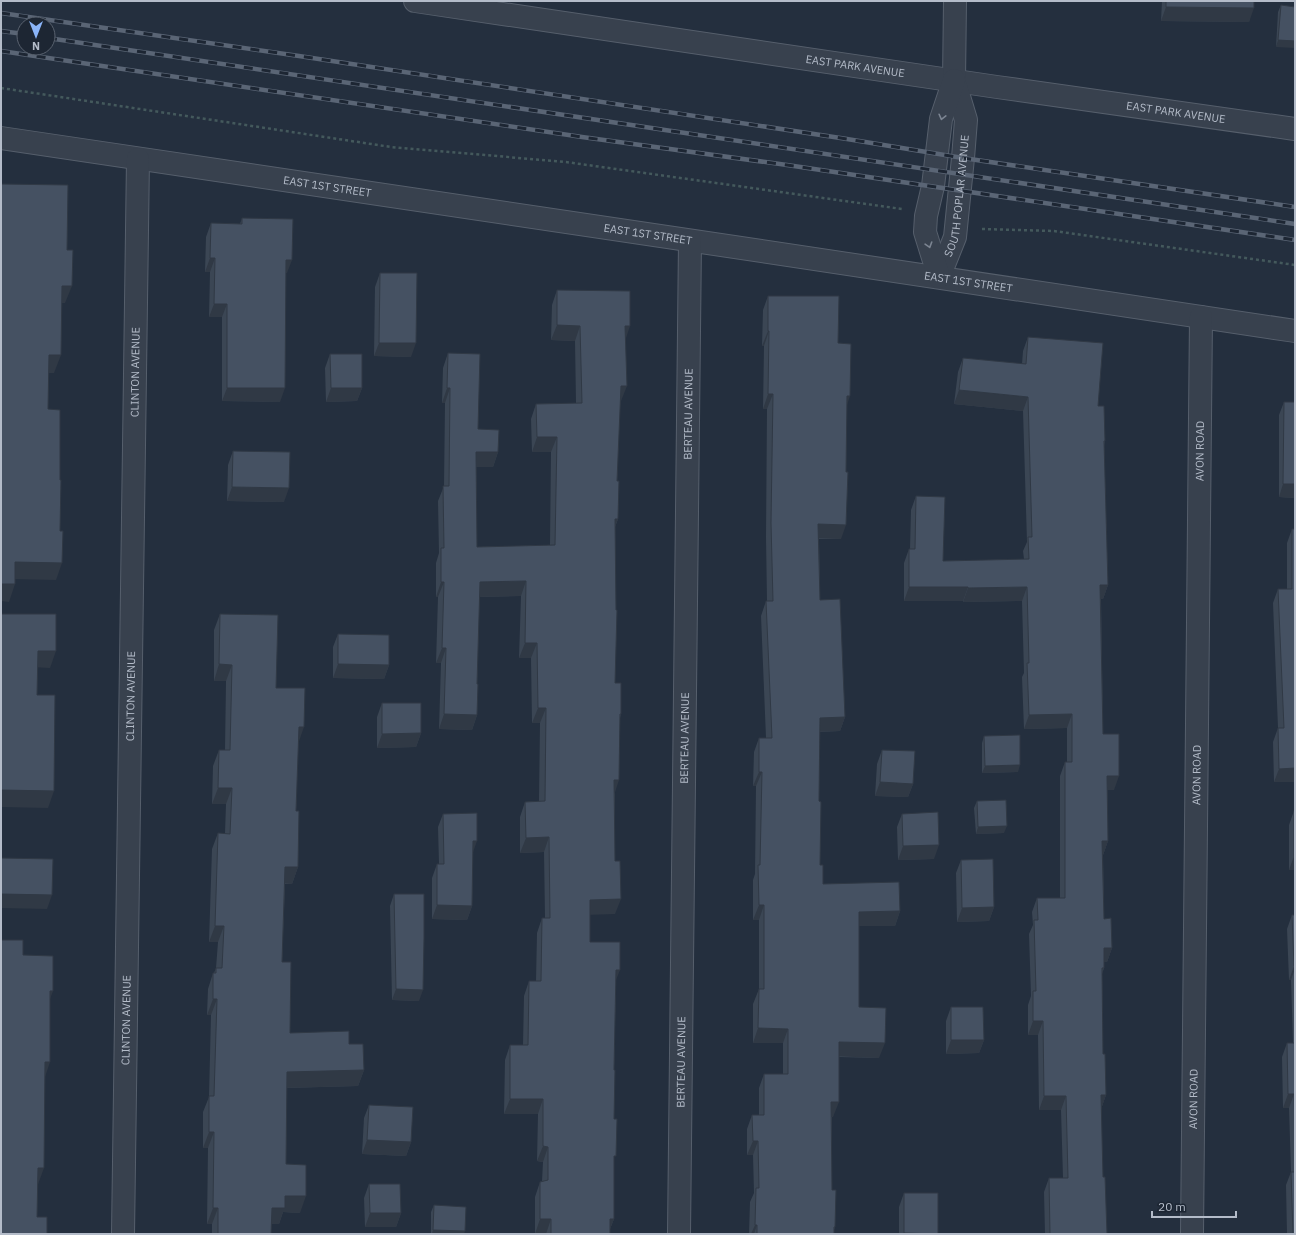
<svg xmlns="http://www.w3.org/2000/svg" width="1296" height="1235" font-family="'IBM Plex Sans',sans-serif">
	<rect width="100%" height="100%" fill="#242f3e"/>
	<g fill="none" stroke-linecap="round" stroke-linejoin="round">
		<g stroke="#565f6c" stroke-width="24">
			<g id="street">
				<path id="s1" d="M415,1L997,87L1295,129"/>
				<path id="s2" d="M1,138C432,202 864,266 1295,331"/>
				<path id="s3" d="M939,277L955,237L963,158L966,120L954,80L955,1"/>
				<polyline points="939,277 925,232 926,216 933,186 941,119 954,80"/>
				<path id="s4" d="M123,1234L138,159"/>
				<path id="s5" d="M679,1234L690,241"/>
				<path id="s6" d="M1192,1234L1201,317"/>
			</g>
		</g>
		<g stroke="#44595c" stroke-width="2.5" stroke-dasharray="3 3" stroke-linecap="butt">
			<polyline points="1,88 391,147 566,162 902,209"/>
			<polyline points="982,229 1054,231 1295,265"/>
		</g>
		<use href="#street" stroke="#38414e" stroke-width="22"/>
		<g stroke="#5a6575" stroke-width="4.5">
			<g id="rail">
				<polyline points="1,13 299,56 847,139 963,158 1295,207"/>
				<polyline points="1,31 24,34"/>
				<polyline points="48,38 1295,224"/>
				<polyline points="1,51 582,137 787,165 1295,240"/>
			</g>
		</g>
		<use href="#rail" stroke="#1d2633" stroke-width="3" stroke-dasharray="9" stroke-linecap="butt"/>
	</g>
	<g fill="#3b4654">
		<polygon points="1162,1 1254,1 1249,22 1161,21"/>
		<polygon points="1281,5 1295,7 1276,47 1278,12"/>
		<polygon points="242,218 287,273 285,273 280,402 222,401 222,317 209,317 210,272 205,272 206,237 211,223 240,224"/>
		<polygon points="380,273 411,357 374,356 375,287"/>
		<polygon points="557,290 626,338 621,401 620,401 617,481 618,519 615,527 615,683 621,714 620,718 615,793 615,914 590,914 590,942 616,980 614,1070 614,1219 610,1229 610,1234 535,1234 535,1197 540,1182 542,1181 543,1162 537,1161 538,1114 504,1114 505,1060 510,1045 523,1045 524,996 529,981 536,981 537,933 542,918 545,918 544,852 520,853 520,817 525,802 539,801 540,723 532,723 531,658 519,658 521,596 479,597 477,684 477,715 472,730 439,729 441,663 436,663 438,597 436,597 436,563 439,553 438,501 444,486 445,403 442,403 443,368 448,353 478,429 498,452 493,467 476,467 477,547 550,545 551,452 532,452 531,419 536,404 576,403 575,341 551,340 552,305"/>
		<polygon points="768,296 838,343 847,404 841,539 819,539 820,600 845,717 840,731 819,732 819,801 820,865 823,884 900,911 895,926 859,926 859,1007 879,1058 839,1057 833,1117 832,1117 832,1190 835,1227 834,1230 834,1234 749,1234 750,1202 754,1193 753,1155 747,1155 747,1129 752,1115 759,1115 759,1088 764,1074 783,1074 783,1043 753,1043 753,1004 759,989 759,920 753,920 753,880 755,874 756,786 753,786 754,752 759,738 766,738 761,616 766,601 767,601 766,537 767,409 763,409 764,346 762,346 763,310"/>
		<polygon points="1028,337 1098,406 1105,441 1104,446 1108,585 1103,599 1101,599 1103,734 1114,790 1107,790 1108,841 1103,855 1104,919 1112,948 1107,962 1104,962 1104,968 1102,974 1103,1054 1106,1095 1101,1109 1103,1177 1107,1234 1045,1234 1044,1192 1049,1178 1063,1178 1061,1110 1039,1110 1038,1035 1028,1035 1028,1005 1031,996 1029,934 1033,925 1032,912 1037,898 1060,898 1060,776 1065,762 1067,762 1067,728 1024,729 1022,677 1024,673 1022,601 963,602 963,601 904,601 904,563 909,549 910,549 911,510 916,496 943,561 1024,559 1023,551 1027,542 1023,411 954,404 958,372 963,358 1022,364 1023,351"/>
		<polygon points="330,354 362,388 357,401 326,402 325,368"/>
		<polygon points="1284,402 1295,402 1295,498 1279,497 1279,415"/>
		<polygon points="233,451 284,502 227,501 228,465"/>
		<polygon points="1292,529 1295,529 1295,782 1274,782 1273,742 1278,728 1273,603 1278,589 1287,589 1287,543"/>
		<polygon points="220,614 276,688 298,743 296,811 298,867 292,884 285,884 282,962 290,1033 349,1044 364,1070 358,1086 286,1088 286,1164 300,1213 283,1212 279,1224 271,1224 271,1234 212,1234 212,1224 207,1224 208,1148 203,1148 203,1112 209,1097 211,1015 207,1015 208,989 213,973 214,973 216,968 218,942 209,942 212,849 218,833 225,833 226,804 212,804 213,766 219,750 225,750 226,681 214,681 214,630"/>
		<polygon points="338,634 389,665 384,679 333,678 333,647"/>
		<polygon points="382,703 421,733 416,747 377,748 377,717"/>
		<polygon points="984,736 1018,772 982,773 982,743"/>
		<polygon points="882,750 913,784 908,797 875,796 877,764"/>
		<polygon points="977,801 1004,833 976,834 974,808"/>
		<polygon points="1294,811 1295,811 1295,870 1289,870 1289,825"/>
		<polygon points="443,814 473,852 472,906 467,920 432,919 432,878 437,864 439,864 438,827"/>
		<polygon points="902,814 934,859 898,860 897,827"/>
		<polygon points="961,860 994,907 989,921 957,922 956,873"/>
		<polygon points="394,894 419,1001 392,1000 390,906"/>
		<polygon points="1292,915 1295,915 1295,1234 1287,1234 1286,1185 1291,1172 1289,1108 1283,1108 1282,1057 1287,1043 1293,1043 1291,980 1289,980 1287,929"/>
		<polygon points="951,1007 984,1040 979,1053 946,1054 946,1021"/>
		<polygon points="369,1105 411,1142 406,1156 362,1154 364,1118"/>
		<polygon points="369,1184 401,1213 396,1227 365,1227 364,1198"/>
		<polygon points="904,1193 938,1193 938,1234 899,1234 899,1207"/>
		<polygon points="434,1205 464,1234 431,1234 431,1212"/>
	</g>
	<g fill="#303945">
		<polygon points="1166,7 1254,8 1249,22 1161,21"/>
		<polygon points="1278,40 1295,41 1295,48 1276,47"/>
		<polygon points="210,258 215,258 210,272 205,272"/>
		<polygon points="286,260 292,260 287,273 281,273"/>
		<polygon points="62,286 72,286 65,303 56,303"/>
		<polygon points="214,304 227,304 222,317 209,317"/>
		<polygon points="557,325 580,326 575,341 551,340"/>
		<polygon points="625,326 630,326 625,341"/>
		<polygon points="768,331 769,331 764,346 762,346"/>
		<polygon points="379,343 416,343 411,357 374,356"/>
		<polygon points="49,355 61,355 54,373 43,373"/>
		<polygon points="621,386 627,386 621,401 615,401"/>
		<polygon points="227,388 285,388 280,402 222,401"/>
		<polygon points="331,388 362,388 357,401 326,402"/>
		<polygon points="447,388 450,388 445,403 442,403"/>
		<polygon points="959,390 1028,397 1023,411 954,404"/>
		<polygon points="768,394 773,394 767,409 763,409"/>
		<polygon points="847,396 850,396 845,411"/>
		<polygon points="537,437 557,437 551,452 532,452"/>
		<polygon points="476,452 498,452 493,467 470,467"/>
		<polygon points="1283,484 1295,484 1295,498 1279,497"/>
		<polygon points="232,487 289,488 284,502 227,501"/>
		<polygon points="615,519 618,519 612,534"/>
		<polygon points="818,524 846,525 841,539 813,538"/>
		<polygon points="15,562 62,563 56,580 9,579"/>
		<polygon points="526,581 521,596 474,597 480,582"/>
		<polygon points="441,582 444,582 438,597 436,597"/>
		<polygon points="1,584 15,584 9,602 1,601"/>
		<polygon points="1100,585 1108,585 1103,599 1095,599"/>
		<polygon points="909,587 968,587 963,601 904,601"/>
		<polygon points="1027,587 1022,601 963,602 968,588"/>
		<polygon points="525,643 537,643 531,658 519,658"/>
		<polygon points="442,648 446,648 441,663 436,663"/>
		<polygon points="38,651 56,651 50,668 32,667"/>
		<polygon points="219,664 232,665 226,681 214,681"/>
		<polygon points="338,664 389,665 384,679 333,678"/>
		<polygon points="538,708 546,708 540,723 532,723"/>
		<polygon points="444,714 477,715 472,730 439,729"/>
		<polygon points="1072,714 1067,728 1024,729 1029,715"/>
		<polygon points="845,717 840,731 814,732 820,718"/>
		<polygon points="299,727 304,727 298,744"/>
		<polygon points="421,733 416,747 377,748 382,734"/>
		<polygon points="1020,765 1018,772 982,773 985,766"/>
		<polygon points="1295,768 1295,782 1274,782 1279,769"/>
		<polygon points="759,772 762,772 756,786 753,786"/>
		<polygon points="1107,776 1119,776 1114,790 1102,790"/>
		<polygon points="614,780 619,780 614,795"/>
		<polygon points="880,782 913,784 908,797 875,796"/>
		<polygon points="218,788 232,788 226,804 212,804"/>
		<polygon points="1,790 54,791 48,808 1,807"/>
		<polygon points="1007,826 1004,833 976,834 978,827"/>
		<polygon points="549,837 544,852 520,853 526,838"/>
		<polygon points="473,841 477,841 472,855"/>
		<polygon points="1102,841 1108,841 1103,855 1097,855"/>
		<polygon points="939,845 934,859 898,860 903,846"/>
		<polygon points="1294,856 1295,856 1295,870 1289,870"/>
		<polygon points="285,867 298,867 292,884 279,883"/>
		<polygon points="1,894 52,895 47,909 1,908"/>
		<polygon points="621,899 615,914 585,915 590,900"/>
		<polygon points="437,905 472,906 467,920 432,919"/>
		<polygon points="759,905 764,905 759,920 753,920"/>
		<polygon points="994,907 989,921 957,922 962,908"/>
		<polygon points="900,911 895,926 854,926 859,912"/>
		<polygon points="215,926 224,926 218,942 209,942"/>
		<polygon points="1104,948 1112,948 1107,962 1099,962"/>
		<polygon points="1294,966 1295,966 1295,969 1291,980 1289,980"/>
		<polygon points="616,970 620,970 614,985"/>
		<polygon points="396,989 423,990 419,1001 392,1000"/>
		<polygon points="50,991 53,991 46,1010"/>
		<polygon points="213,999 217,999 211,1015 207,1015"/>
		<polygon points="1033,1021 1043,1021 1038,1035 1028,1035"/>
		<polygon points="758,1028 788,1029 783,1043 753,1043"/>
		<polygon points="951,1040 984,1040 979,1053 946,1054"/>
		<polygon points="839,1042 885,1043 879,1058 833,1056"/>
		<polygon points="45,1062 50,1062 44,1080"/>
		<polygon points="364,1070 358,1086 281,1088 287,1072"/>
		<polygon points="1288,1094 1294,1094 1289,1108 1283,1108"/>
		<polygon points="1101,1095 1106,1095 1101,1109"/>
		<polygon points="1044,1096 1066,1096 1061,1110 1039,1110"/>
		<polygon points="510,1099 543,1099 538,1114 504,1114"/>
		<polygon points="831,1102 839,1102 833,1117 826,1117"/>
		<polygon points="209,1132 214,1132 208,1148 203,1148"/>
		<polygon points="367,1140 411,1142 406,1156 362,1154"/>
		<polygon points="753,1141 758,1141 753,1155 747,1155"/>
		<polygon points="543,1146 548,1147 543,1162 537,1161"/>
		<polygon points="38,1168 44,1168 37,1187"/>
		<polygon points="285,1196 306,1196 300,1213 283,1212 279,1224 266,1224 272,1208"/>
		<polygon points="213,1208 218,1208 212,1224 207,1224"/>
		<polygon points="370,1213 401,1213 396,1227 365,1227"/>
		<polygon points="540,1219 551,1219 546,1234 535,1234"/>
		<polygon points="610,1219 614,1219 608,1234"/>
		<polygon points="755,1225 757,1225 754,1234 751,1234"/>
		<polygon points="433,1230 465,1231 464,1234 432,1234"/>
		<polygon points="904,1233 938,1234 903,1234"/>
	</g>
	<g fill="#455162" stroke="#303945">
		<polygon points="1166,1 1254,1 1254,8 1166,7"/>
		<polygon points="1281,5 1295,7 1295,41 1278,40"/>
		<polygon points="1,184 68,185 67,250 73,250 72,286 62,286 61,355 49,355 48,409 60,410 60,480 61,480 60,531 63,531 62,563 15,562 15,584 1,584"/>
		<polygon points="242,218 293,219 292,260 286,260 285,388 227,388 227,304 214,304 215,258 210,258 211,223 242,224"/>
		<polygon points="380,273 417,273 416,343 379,343"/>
		<polygon points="557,290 630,291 630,326 625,326 627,386 621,386 617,481 619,481 618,519 615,519 616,610 617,610 615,683 621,683 621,714 620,714 619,780 614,780 615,861 620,861 621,899 590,900 590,942 620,942 620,970 616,970 614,1070 615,1070 614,1119 617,1119 616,1156 614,1156 614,1219 610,1219 610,1234 551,1234 551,1219 540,1219 540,1182 548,1180 548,1147 543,1146 543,1099 510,1099 510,1045 528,1045 529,981 541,981 542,918 550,918 549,837 526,838 525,802 545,801 546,708 538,708 537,643 525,643 526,581 480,582 477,684 478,684 477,715 444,714 446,648 442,648 444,582 441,582 441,548 444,548 443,486 449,486 450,388 447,388 448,353 480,354 478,429 499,430 498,452 476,452 477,547 555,545 557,437 537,437 536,404 582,403 580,326 557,325"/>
		<polygon points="768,296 839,296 838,343 851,344 850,396 847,396 846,472 848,472 846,525 818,524 820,600 840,599 845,717 820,718 819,801 821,802 820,865 823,865 823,884 899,882 900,911 859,912 859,1007 886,1008 885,1043 839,1042 839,1102 831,1102 832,1190 836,1190 835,1227 834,1227 834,1234 757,1234 757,1225 755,1225 756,1188 759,1188 758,1141 753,1141 752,1115 764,1115 764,1074 788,1074 788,1029 758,1028 759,989 764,989 764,905 759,905 758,865 760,865 762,772 759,772 759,738 772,738 766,601 773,601 771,523 773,394 768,394 769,331 768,331"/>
		<polygon points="1028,337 1103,343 1098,406 1104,406 1105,441 1104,441 1108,585 1100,585 1103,734 1119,734 1119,776 1107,776 1108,841 1102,841 1104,919 1111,918 1112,948 1104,948 1104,968 1102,968 1103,1054 1105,1054 1106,1095 1101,1095 1103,1177 1105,1177 1107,1234 1050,1234 1049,1178 1068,1178 1066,1096 1044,1096 1043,1021 1033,1021 1033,991 1036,991 1034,920 1038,920 1037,898 1065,898 1065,762 1072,762 1072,714 1029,715 1027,663 1029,663 1027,587 968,588 968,587 909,587 909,549 915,549 916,496 945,497 943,561 1029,559 1028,537 1032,537 1028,397 959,390 963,358 1026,364"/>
		<polygon points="330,354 362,354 362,388 331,388"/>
		<polygon points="1284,402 1295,402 1295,484 1283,484"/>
		<polygon points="233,451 290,452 289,488 232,487"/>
		<polygon points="1292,529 1295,529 1295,768 1279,769 1278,728 1284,728 1278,589 1292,589"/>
		<polygon points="1,614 56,614 56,651 38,651 37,695 55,695 54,791 1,790"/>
		<polygon points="220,614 278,615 276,688 305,688 304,727 299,727 296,811 299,811 298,867 285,867 282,962 291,962 290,1033 349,1031 349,1044 363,1044 364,1070 287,1072 286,1164 306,1165 306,1196 285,1196 285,1208 272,1208 271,1234 218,1234 218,1208 213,1208 214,1132 209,1132 209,1096 214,1096 217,999 213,999 213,973 216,973 216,968 222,968 224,926 215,926 218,833 230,834 232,788 218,788 219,750 230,750 232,665 219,664"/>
		<polygon points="338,634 389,635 389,665 338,664"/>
		<polygon points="382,703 421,703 421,733 382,734"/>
		<polygon points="1020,735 1020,765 985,766 984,736"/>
		<polygon points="882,750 915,751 913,784 880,782"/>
		<polygon points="1006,800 1007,826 978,827 977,801"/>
		<rect x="1294" y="811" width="1" height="45"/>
		<polygon points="938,812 939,845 903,846 902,814"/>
		<polygon points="477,813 477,841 473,841 472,906 437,905 437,864 444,864 443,814"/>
		<polygon points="1,858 53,859 52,895 1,894"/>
		<polygon points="993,859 994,907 962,908 961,860"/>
		<polygon points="394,894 424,894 424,938 423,990 396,989"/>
		<polygon points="1292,915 1295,915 1295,966 1294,966"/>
		<polygon points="1,940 23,940 23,955 53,956 53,991 50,991 50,1062 45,1062 44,1168 38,1168 37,1217 47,1217 47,1234 1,1234"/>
		<polygon points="951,1007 983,1007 984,1040 951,1040"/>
		<polygon points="1287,1043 1295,1043 1295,1125 1294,1094 1288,1094"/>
		<polygon points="369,1105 413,1107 411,1142 367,1140"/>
		<polygon points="1291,1172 1295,1172 1295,1234 1293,1234"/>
		<polygon points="369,1184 400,1184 401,1213 370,1213"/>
		<polygon points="904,1193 938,1193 938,1234 904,1233"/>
		<polygon points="434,1205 466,1207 465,1231 433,1230"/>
	</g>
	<defs><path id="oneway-chevron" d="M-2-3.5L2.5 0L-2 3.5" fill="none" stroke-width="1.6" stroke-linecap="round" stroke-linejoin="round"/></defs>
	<g stroke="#7c8592">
		<use href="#oneway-chevron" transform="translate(942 117) rotate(104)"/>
		<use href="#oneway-chevron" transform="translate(929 245) rotate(73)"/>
	</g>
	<g text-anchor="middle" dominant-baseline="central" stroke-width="4" stroke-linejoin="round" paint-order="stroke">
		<g font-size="11" fill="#b4bcc9" stroke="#1d2633">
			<text stroke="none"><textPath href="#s1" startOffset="445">EAST PARK AVENUE</textPath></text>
			<text stroke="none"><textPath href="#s1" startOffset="769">EAST PARK AVENUE</textPath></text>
			<text stroke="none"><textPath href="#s2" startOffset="330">EAST 1ST STREET</textPath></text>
			<text stroke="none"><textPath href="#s3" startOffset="84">SOUTH POPLAR AVENUE</textPath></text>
			<text stroke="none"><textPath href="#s2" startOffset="654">EAST 1ST STREET</textPath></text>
			<text stroke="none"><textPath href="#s2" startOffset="978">EAST 1ST STREET</textPath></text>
			<text stroke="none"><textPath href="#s4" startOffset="862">CLINTON AVENUE</textPath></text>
			<text stroke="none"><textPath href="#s5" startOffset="820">BERTEAU AVENUE</textPath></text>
			<text stroke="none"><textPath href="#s6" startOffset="783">AVON ROAD</textPath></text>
			<text stroke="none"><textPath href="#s4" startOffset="538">CLINTON AVENUE</textPath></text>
			<text stroke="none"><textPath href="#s5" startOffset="496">BERTEAU AVENUE</textPath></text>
			<text stroke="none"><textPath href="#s6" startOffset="459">AVON ROAD</textPath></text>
			<text stroke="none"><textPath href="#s4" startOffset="214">CLINTON AVENUE</textPath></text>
			<text stroke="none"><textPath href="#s5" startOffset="172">BERTEAU AVENUE</textPath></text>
			<text stroke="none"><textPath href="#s6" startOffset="135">AVON ROAD</textPath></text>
		</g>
	</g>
	<rect width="1296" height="1235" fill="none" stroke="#b4bcc9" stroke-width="4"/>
	<g transform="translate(36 36) rotate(180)"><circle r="19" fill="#1d2633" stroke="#59626f"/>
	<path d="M0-3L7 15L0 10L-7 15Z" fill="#8ab4f8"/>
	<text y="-6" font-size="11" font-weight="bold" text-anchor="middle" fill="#b4bcc9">N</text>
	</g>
	<path d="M1152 1211v6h84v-6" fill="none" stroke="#b4bcc9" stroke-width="2"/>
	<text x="1158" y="1211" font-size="12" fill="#b4bcc9" stroke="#1d2633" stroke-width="3" paint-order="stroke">20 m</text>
</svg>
